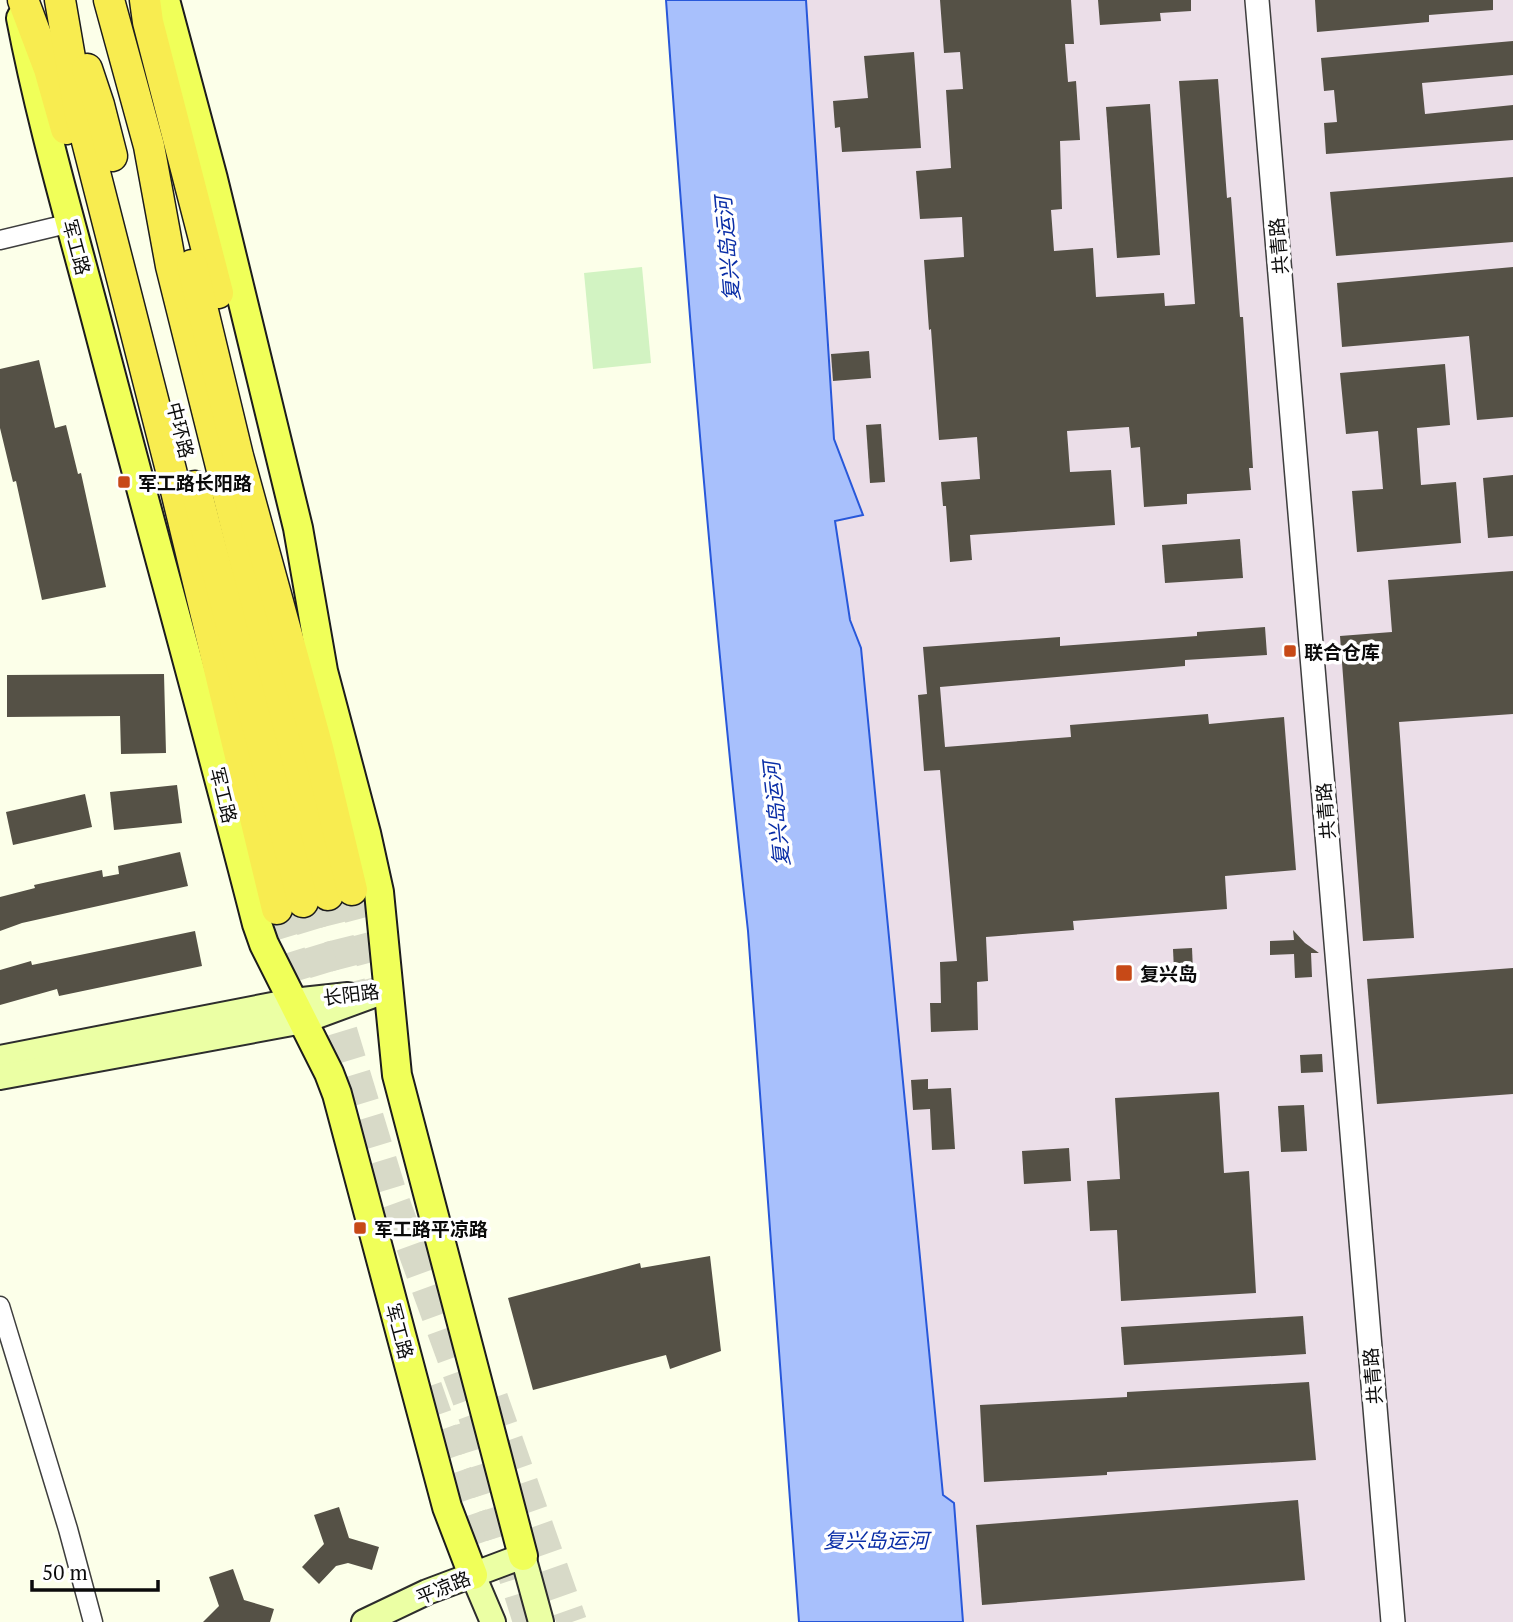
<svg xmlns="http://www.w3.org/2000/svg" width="1513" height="1622" font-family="'PT Serif','Noto Sans SC',serif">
	<rect width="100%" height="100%" fill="#fcffe9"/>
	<polygon fill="#ebdee8" points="806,0 1513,0 1513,1622 963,1622 954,1504 943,1495 861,648 850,620 835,520 863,515 834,439"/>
	<polygon fill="#d2f3c2" points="642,267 651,363 593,369 584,273"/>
	<path fill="#a8c0fc" stroke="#2858da" stroke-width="2" d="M666,0H806L834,439L863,515L835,521L850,620L861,648L943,1495L954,1503L963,1622H799L748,931C714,621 688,311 666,0Z"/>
	<g fill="#555146">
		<polygon points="940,0 1071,0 1074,44 1065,44 1068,82 1076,81 1080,140 1060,141 1062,209 1051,210 1054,251 1093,248 1096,297 1164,293 1165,306 1195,304 1179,81 1218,79 1227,198 1231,197 1240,317 1243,317 1253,468 1249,468 1251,490 1187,494 1187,504 1144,507 1140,447 1131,448 1129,427 1067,431 1070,472 1111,470 1115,525 970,535 972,560 950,562 946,506 943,506 941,482 980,479 977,437 939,440 931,329 929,330 924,260 964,257 962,217 920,219 916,171 951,168 946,90 963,89 960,52 944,53"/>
		<polygon points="1098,0 1191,0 1191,11 1160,13 1161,21 1100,25"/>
		<polygon points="1315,0 1493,0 1493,10 1429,15 1429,22 1317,32"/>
		<polygon points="1513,41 1513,75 1422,83 1425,114 1513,105 1513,140 1326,154 1324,123 1337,122 1334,90 1324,91 1321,58"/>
		<polygon points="914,52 921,148 842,152 840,127 835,128 833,101 868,98 864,56"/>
		<polygon points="1150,104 1160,255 1117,258 1106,107"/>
		<polygon points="1513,177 1513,242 1336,256 1330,192"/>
		<polygon points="1513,267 1513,417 1477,420 1469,336 1342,347 1337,283"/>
		<polygon points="869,351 871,378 833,381 831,354"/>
		<polygon points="39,360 55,428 66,425 78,474 81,473 106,587 42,600 16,481 13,482 0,428 0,369"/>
		<polygon points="1445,364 1450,425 1417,428 1421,485 1456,482 1461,543 1357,552 1352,491 1383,489 1378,431 1346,434 1340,373"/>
		<polygon points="881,424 885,482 870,483 866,425"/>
		<polygon points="1513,475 1513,536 1488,538 1483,478"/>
		<polygon points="1240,539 1243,578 1165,583 1162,545"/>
		<polygon points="1513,571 1513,714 1399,722 1414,938 1363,941 1340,636 1392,632 1388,580"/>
		<polygon points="1265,627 1267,655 1185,660 1185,666 940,687 945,747 1071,737 1070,725 1208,714 1209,724 1284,717 1296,870 1225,876 1227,909 1073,921 1074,930 986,937 988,981 977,982 978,1030 931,1032 930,1003 941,1003 940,962 957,961 940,770 924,771 918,695 927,694 923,647 1060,637 1060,646 1197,636 1197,632"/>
		<polygon points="164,674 166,753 121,754 120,716 7,717 7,675"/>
		<polygon points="177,785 182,823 114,830 110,792"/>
		<polygon points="85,794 92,827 13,845 6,812"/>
		<polygon points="180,852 188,886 22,923 0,931 0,897 35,888 34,885 102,870 103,877 119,874 118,866"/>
		<polygon points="1293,930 1305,943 1319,953 1311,953 1312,977 1295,978 1294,954 1270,955 1270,941 1294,940"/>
		<polygon points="195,931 202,966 59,996 57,989 0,1005 0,970 31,961 32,965"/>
		<polygon points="1192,948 1193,971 1174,971 1173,949"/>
		<polygon points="1513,968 1513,1094 1377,1104 1367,979"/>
		<polygon points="1322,1054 1323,1072 1301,1073 1300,1055"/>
		<polygon points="928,1079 928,1089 951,1088 955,1149 932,1150 930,1109 913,1110 911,1080"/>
		<polygon points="1219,1092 1224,1173 1249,1171 1256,1293 1121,1301 1117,1230 1090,1231 1087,1181 1120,1179 1115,1098"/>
		<polygon points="1304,1105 1307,1151 1281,1152 1278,1106"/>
		<polygon points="1069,1148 1071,1181 1024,1184 1022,1151"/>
		<polygon points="710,1256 721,1351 670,1369 666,1355 533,1390 508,1298 640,1263 641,1268"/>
		<polygon points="1303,1316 1306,1354 1124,1365 1121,1327"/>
		<polygon points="1309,1382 1316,1460 1107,1472 1107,1475 984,1482 980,1405 1127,1397 1127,1392"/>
		<polygon points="1298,1500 1305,1580 982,1605 976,1525"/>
		<polygon points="339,1507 349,1538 379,1547 372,1570 348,1563 336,1566 319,1584 302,1567 324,1544 314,1515"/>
		<polygon points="233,1569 244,1600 274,1609 270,1622 203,1622 219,1606 209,1577"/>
	</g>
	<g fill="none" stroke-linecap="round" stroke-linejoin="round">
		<g stroke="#d8dac8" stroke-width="30" stroke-dasharray="30 15" stroke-linecap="butt">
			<polyline points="352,890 383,1006"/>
			<polyline points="328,895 360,1022"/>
			<polyline points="303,902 392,1194 482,1440"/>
			<polyline points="277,909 312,1023"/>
			<polyline points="427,1387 495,1581"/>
			<polyline points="493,1398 572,1622"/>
			<polyline points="465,1422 528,1622"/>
		</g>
		<g stroke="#3e3e3e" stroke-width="21">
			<g id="minor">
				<polyline points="0,240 71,223"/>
				<polyline points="0,1306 68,1529 93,1622"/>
			</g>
		</g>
		<g stroke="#3e3e3e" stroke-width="26">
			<polyline id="tertiary" points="1257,0 1393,1622"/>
		</g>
		<g stroke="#2d2d2d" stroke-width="28">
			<g id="secondary">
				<polyline points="0,1058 293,1001 348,995"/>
				<polyline points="0,1077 303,1021 390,989"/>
				<polyline points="473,1575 493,1622"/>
				<polyline points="364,1622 427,1592 523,1556 541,1622"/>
			</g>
		</g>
		<g stroke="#1c1c1c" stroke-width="32">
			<g id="primary">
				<polyline points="165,0 213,179 298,528 323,671 366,833 379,892 397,1075 523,1556"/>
				<path d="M21,18C41,122 71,223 98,326C150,525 206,724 257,924L264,944L329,1073L337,1094L447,1507L473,1575"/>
			</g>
		</g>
		<g stroke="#1c1c1c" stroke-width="33">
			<g id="trunk">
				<polyline points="23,0 49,69 66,129"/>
				<polyline points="60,0 79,110 171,470 277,909"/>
				<polyline points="109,0 149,146 171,266 328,895"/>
				<polyline points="145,0 148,22 218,293"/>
				<polyline points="87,69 99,105 112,156"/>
				<polyline points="192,265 238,456 318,748 352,890"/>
				<polyline points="195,486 303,902"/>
			</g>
		</g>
		<use href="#minor" stroke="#fff" stroke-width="18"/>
		<use href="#tertiary" stroke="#fff" stroke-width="23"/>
		<use href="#secondary" stroke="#ebffa4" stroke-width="24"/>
		<use href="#primary" stroke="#f0ff59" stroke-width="28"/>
		<use href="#trunk" stroke="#f8ec50" stroke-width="30"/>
	</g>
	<g fill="#c74917" stroke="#fff" stroke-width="2.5">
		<rect x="117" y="475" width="14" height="14" rx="3.5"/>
		<rect x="1283" y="644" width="14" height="14" rx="3.5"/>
		<rect x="1115" y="964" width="18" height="18" rx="3.5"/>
		<rect x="353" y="1221" width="14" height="14" rx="3.5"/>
	</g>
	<g text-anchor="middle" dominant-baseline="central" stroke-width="7" stroke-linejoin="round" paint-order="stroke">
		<g font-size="19" fill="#0b0b0b" stroke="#fff">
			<text transform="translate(1278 246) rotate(-95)">共青路</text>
			<text transform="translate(77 247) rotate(75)">军工路</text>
			<text transform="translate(181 430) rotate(76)">中环路</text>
			<text transform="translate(224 795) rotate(76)">军工路</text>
			<text transform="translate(1325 811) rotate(-95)">共青路</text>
			<text transform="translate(351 994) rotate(-7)">长阳路</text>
			<text transform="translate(400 1331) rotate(75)">军工路</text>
			<text transform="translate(1372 1376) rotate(-95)">共青路</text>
			<text transform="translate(443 1587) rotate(-22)">平凉路</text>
		</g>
		<g font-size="19" font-weight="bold" fill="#0b0b0b" stroke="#fff" text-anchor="start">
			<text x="138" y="482">军工路长阳路</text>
			<text x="1304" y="651">联合仓库</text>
			<text x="1140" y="973">复兴岛</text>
			<text x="374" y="1228">军工路平凉路</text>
		</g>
		<g font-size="21" font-style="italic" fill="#0a2ea7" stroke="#fff">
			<text transform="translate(727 249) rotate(-95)">复兴岛运河</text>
			<text transform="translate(776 814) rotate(-96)">复兴岛运河</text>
			<text x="876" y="1540">复兴岛运河</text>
		</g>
	</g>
	<path d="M32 1580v10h126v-10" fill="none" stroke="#0b0b0b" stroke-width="3.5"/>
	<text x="42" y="1580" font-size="21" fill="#0b0b0b" stroke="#ffffff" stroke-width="5" paint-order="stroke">50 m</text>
</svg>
